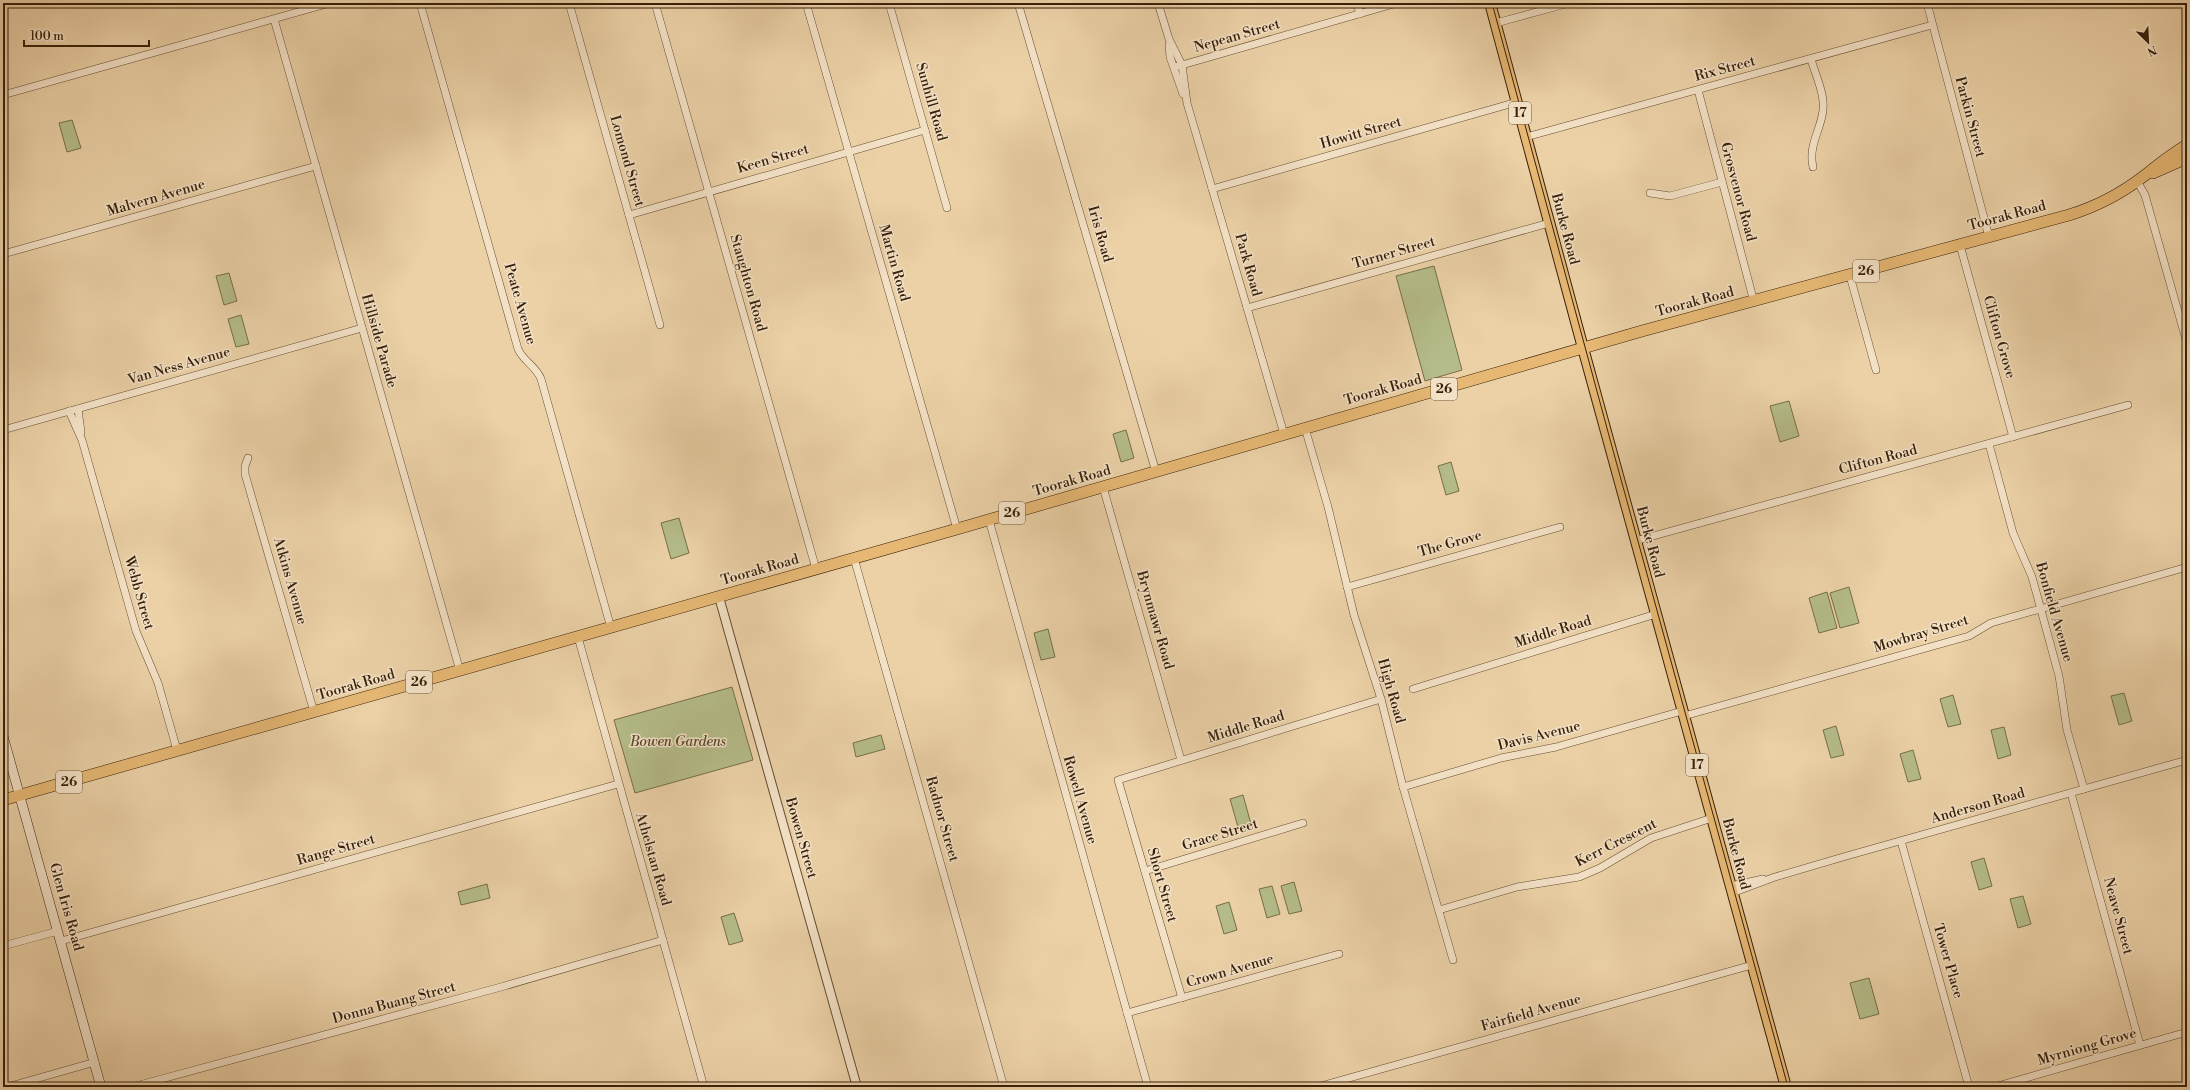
<svg xmlns="http://www.w3.org/2000/svg" width="2190" height="1090" font-family="'Libre Bodoni',serif">
	<rect width="100%" height="100%" fill="#ecd1a7"/>
	<filter id="stains"><feTurbulence type="fractalNoise" baseFrequency=".005" numOctaves="4"/><feColorMatrix values="0 0 0 0 .2 0 0 0 0 .09 0 0 0 0 .02 0 0 0 .5 -.17"/></filter>
	<radialGradient id="worn" r=".72"><stop offset=".6" stop-color="#630" stop-opacity="0"/><stop offset="1" stop-color="#630" stop-opacity=".3"/></radialGradient>
	<g fill="#b4bc89" stroke="#766e4a">
		<polygon points="72,120 81,148 67,152 59,123"/>
		<polygon points="1434,266 1462,370 1425,381 1396,276"/>
		<polygon points="229,273 237,301 224,305 216,276"/>
		<polygon points="241,315 249,344 236,347 228,319"/>
		<polygon points="1789,401 1799,436 1780,442 1770,406"/>
		<polygon points="1126,430 1134,458 1121,462 1113,434"/>
		<polygon points="1451,462 1459,491 1446,495 1438,466"/>
		<polygon points="679,518 689,553 671,559 661,523"/>
		<polygon points="1849,587 1859,623 1840,628 1830,593"/>
		<polygon points="1827,592 1837,628 1819,633 1809,598"/>
		<polygon points="1048,629 1055,657 1041,660 1034,633"/>
		<polygon points="732,687 753,760 635,793 614,720"/>
		<polygon points="2124,693 2132,721 2119,725 2111,696"/>
		<polygon points="1953,695 1961,724 1948,727 1940,699"/>
		<polygon points="1836,726 1844,755 1831,758 1823,730"/>
		<polygon points="2004,727 2011,755 1998,759 1991,730"/>
		<polygon points="881,735 885,749 856,757 853,743"/>
		<polygon points="1913,750 1921,779 1908,782 1900,754"/>
		<polygon points="1243,795 1251,824 1238,827 1230,799"/>
		<polygon points="1984,858 1992,886 1979,890 1971,862"/>
		<polygon points="1294,882 1302,911 1289,914 1281,886"/>
		<polygon points="487,884 490,898 461,905 458,892"/>
		<polygon points="1272,886 1280,914 1267,918 1259,889"/>
		<polygon points="2023,896 2031,924 2018,928 2010,899"/>
		<polygon points="1229,902 1237,930 1224,934 1216,906"/>
		<polygon points="734,913 743,941 729,945 721,917"/>
		<polygon points="1869,978 1879,1014 1860,1019 1850,983"/>
	</g>
	<g fill="none" stroke-linecap="round" stroke-linejoin="round">
		<g stroke="#644c31" stroke-width="8">
			<g id="minor">
				<path d="M420,3L518,349C523,361 536,366 541,379L611,628"/>
				<polyline points="569,3 660,325"/>
				<polyline points="655,3 816,569"/>
				<polyline points="806,3 957,529"/>
				<polyline points="889,3 947,208"/>
				<polyline points="1018,3 1156,472"/>
				<polyline points="1158,3 1169,39 1182,65 1187,103 1284,434"/>
				<polyline points="1357,3 1360,14"/>
				<polyline points="1927,3 1989,237"/>
				<polyline points="274,19 460,671"/>
				<polyline points="1496,23 1569,3"/>
				<polyline points="1169,45 1170,57 1183,94"/>
				<path d="M1811,59C1815,74 1825,94 1823,110C1821,130 1808,145 1813,167"/>
				<polyline points="1175,67 1397,3"/>
				<polyline points="1698,90 1754,302"/>
				<polyline points="3,95 330,3"/>
				<polyline points="1526,137 1932,25"/>
				<polyline points="2137,181 2145,195 2187,343"/>
				<polyline points="1212,189 1517,102"/>
				<polyline points="1650,193 1670,196 1722,182"/>
				<polyline points="629,215 925,130"/>
				<polyline points="1960,245 2013,437"/>
				<polyline points="3,254 316,166"/>
				<polyline points="1850,276 1876,370"/>
				<polyline points="1247,308 1549,223"/>
				<polyline points="78,409 81,432"/>
				<polyline points="69,411 82,440 136,631 158,683 177,750"/>
				<polyline points="1305,428 1328,507 1354,615 1381,699 1403,787 1453,960"/>
				<polyline points="3,430 362,328"/>
				<polyline points="1989,444 2013,533 2032,577 2059,676 2067,730 2084,789"/>
				<polyline points="248,458 245,466 245,474 314,712"/>
				<polyline points="1103,487 1181,760"/>
				<polyline points="989,520 1148,1087"/>
				<polyline points="1635,541 2128,405"/>
				<polyline points="854,558 1004,1087"/>
				<polyline points="1347,587 1560,527"/>
				<polyline points="578,637 704,1087"/>
				<polyline points="1413,689 1656,614"/>
				<polyline points="1684,716 1969,636 1991,623 2187,567"/>
				<polyline points="1403,787 1501,758 1556,747 1682,711"/>
				<polyline points="2071,793 2140,1045"/>
				<polyline points="1901,841 1969,1087"/>
				<polyline points="1145,871 1303,823"/>
				<polyline points="1731,886 1763,879"/>
				<polyline points="1732,893 1775,877 1843,857 2187,760"/>
				<polyline points="1439,910 1517,887 1579,877 1600,868 1651,838 1712,818"/>
				<polyline points="61,941 618,784"/>
				<polyline points="3,946 58,931"/>
				<polyline points="1182,998 1118,780 1381,699"/>
				<polyline points="1127,1013 1339,954"/>
				<polyline points="7,1087 95,1062"/>
				<polyline points="132,1087 501,987 663,940"/>
				<polyline points="1317,1087 1752,965"/>
				<polyline points="1994,1087 2187,1032"/>
			</g>
		</g>
		<g stroke="#644c31" stroke-width="10">
			<polyline id="tertiary" points="719,597 857,1087"/>
		</g>
		<g stroke="#37200a" stroke-width="10">
			<polyline id="secondary" points="3,736 101,1087"/>
		</g>
		<g stroke="#37200a" stroke-width="12">
			<polyline id="primary" points="1490,3 1583,348 1786,1087"/>
		</g>
		<g stroke="#37200a" stroke-width="12">
			<g id="trunk">
				<polyline points="2153,173 2187,158"/>
				<path d="M3,800L957,529L1642,331L2069,215C2095,207 2122,193 2144,176C2158,165 2171,154 2187,145"/>
			</g>
		</g>
		<use href="#minor" stroke="#f3e1c6" stroke-width="7"/>
		<use href="#tertiary" stroke="#f3e1c6" stroke-width="8"/>
		<use href="#secondary" stroke="#f3e1c6" stroke-width="9"/>
		<use href="#primary" stroke="#e6b874" stroke-width="10"/>
		<use href="#trunk" stroke="#e6b874" stroke-width="11"/>
		<polyline stroke="#37200a" stroke-width="1" points="1492,3 1611,443 1788,1087"/>
	</g>
	<g text-anchor="middle" dominant-baseline="central" stroke-width="3" stroke-linejoin="round" paint-order="stroke">
		<g fill="#f3e1c6" stroke="#6f5a42" stroke-width="1">
			<rect x="1509" y="102" width="22" height="22" rx="3"/>
			<rect x="1853" y="260" width="26" height="22" rx="3"/>
			<rect x="1431" y="378" width="26" height="22" rx="3"/>
			<rect x="999" y="502" width="26" height="22" rx="3"/>
			<rect x="406" y="671" width="26" height="22" rx="3"/>
			<rect x="1686" y="754" width="22" height="22" rx="3"/>
			<rect x="56" y="771" width="26" height="22" rx="3"/>
		</g>
		<g font-size="13" font-weight="bold" fill="#37200a">
			<text x="1520" y="113">17</text>
			<text x="1866" y="271">26</text>
			<text x="1444" y="389">26</text>
			<text x="1012" y="513">26</text>
			<text x="419" y="682">26</text>
			<text x="1697" y="765">17</text>
			<text x="69" y="782">26</text>
		</g>
		<g font-size="14" fill="#37200a" stroke="#f3e1c6">
			<text transform="translate(1237 36) rotate(-16)">Nepean Street</text>
			<text transform="translate(1725 69) rotate(-15)">Rix Street</text>
			<text transform="translate(931 102) rotate(74)">Sunhill Road</text>
			<text transform="translate(1970 117) rotate(75)">Parkin Street</text>
			<text transform="translate(1361 133) rotate(-16)">Howitt Street</text>
			<text transform="translate(773 159) rotate(-16)">Keen Street</text>
			<text transform="translate(627 161) rotate(74)">Lomond Street</text>
			<text transform="translate(1738 192) rotate(75)">Grosvenor Road</text>
			<text transform="translate(156 198) rotate(-16)">Malvern Avenue</text>
			<text transform="translate(2007 216) rotate(-15)">Toorak Road</text>
			<text transform="translate(1565 229) rotate(75)">Burke Road</text>
			<text transform="translate(1100 234) rotate(74)">Iris Road</text>
			<text transform="translate(1394 253) rotate(-16)">Turner Street</text>
			<text transform="translate(894 263) rotate(74)">Martin Road</text>
			<text transform="translate(1248 265) rotate(74)">Park Road</text>
			<text transform="translate(748 283) rotate(74)">Staughton Road</text>
			<text transform="translate(1695 302) rotate(-15)">Toorak Road</text>
			<text transform="translate(520 304) rotate(74)">Peate Avenue</text>
			<text transform="translate(1999 337) rotate(74)">Clifton Grove</text>
			<text transform="translate(379 341) rotate(74)">Hillside Parade</text>
			<text transform="translate(179 366) rotate(-16)">Van Ness Avenue</text>
			<text transform="translate(1383 390) rotate(-16)">Toorak Road</text>
			<text transform="translate(1878 460) rotate(-15)">Clifton Road</text>
			<text transform="translate(1072 481) rotate(-16)">Toorak Road</text>
			<text transform="translate(1650 542) rotate(75)">Burke Road</text>
			<text transform="translate(1450 544) rotate(-16)">The Grove</text>
			<text transform="translate(760 570) rotate(-16)">Toorak Road</text>
			<text transform="translate(290 581) rotate(74)">Atkins Avenue</text>
			<text transform="translate(139 593) rotate(74)">Webb Street</text>
			<text transform="translate(2054 612) rotate(74)">Bonfield Avenue</text>
			<text transform="translate(1155 620) rotate(74)">Brynmawr Road</text>
			<text transform="translate(1553 632) rotate(-17)">Middle Road</text>
			<text transform="translate(1921 634) rotate(-17)">Mowbray Street</text>
			<text transform="translate(356 685) rotate(-16)">Toorak Road</text>
			<text transform="translate(1391 691) rotate(74)">High Road</text>
			<text transform="translate(1246 727) rotate(-17)">Middle Road</text>
			<text transform="translate(1539 736) rotate(-14)">Davis Avenue</text>
			<text transform="translate(1080 800) rotate(74)">Rowell Avenue</text>
			<text transform="translate(1978 806) rotate(-16)">Anderson Road</text>
			<text transform="translate(942 819) rotate(74)">Radnor Street</text>
			<text transform="translate(1220 835) rotate(-17)">Grace Street</text>
			<text transform="translate(801 838) rotate(74)">Bowen Street</text>
			<text transform="translate(1616 843) rotate(-27)">Kerr Crescent</text>
			<text transform="translate(336 850) rotate(-16)">Range Street</text>
			<text transform="translate(1736 854) rotate(75)">Burke Road</text>
			<text transform="translate(653 859) rotate(74)">Athelstan Road</text>
			<text transform="translate(1162 885) rotate(74)">Short Street</text>
			<text transform="translate(66 907) rotate(74)">Glen Iris Road</text>
			<text transform="translate(2118 916) rotate(75)">Neave Street</text>
			<text transform="translate(1948 961) rotate(74)">Tower Place</text>
			<text transform="translate(1230 971) rotate(-16)">Crown Avenue</text>
			<text transform="translate(394 1003) rotate(-15)">Donna Buang Street</text>
			<text transform="translate(1531 1013) rotate(-16)">Fairfield Avenue</text>
			<text transform="translate(2087 1047) rotate(-16)">Myrniong Grove</text>
		</g>
		<g font-size="14" font-style="italic" fill="#56472a" stroke="#f3e1c6">
			<text x="678" y="742">Bowen Gardens</text>
		</g>
	</g>
	<rect width="2190" height="1090" fill="none" stroke="#ecd1a7" stroke-width="16"/>
	<rect x="4" y="4" width="2182" height="1082" fill="none" stroke="#37200a" stroke-width="2"/>
	<rect x="8" y="8" width="2174" height="1074" fill="none" stroke="#37200a"/>
	<g transform="translate(2148 42) rotate(156)" stroke="#f3e1c6" stroke-width="3" paint-order="stroke">
	<path d="M0-3L7 15L0 10L-7 15Z" fill="#37200a"/>
	<text y="-6" font-size="11" font-weight="bold" text-anchor="middle" fill="#37200a">N</text>
	</g>
	<path d="M24 40v6h125v-6" fill="none" stroke="#37200a" stroke-width="2"/>
	<text x="30" y="40" font-size="12" fill="#37200a" stroke="#f3e1c6" stroke-width="3" paint-order="stroke">100 m</text>
	<rect width="100%" height="100%" filter="url(#stains)"/>
	<rect width="100%" height="100%" fill="url(#worn)"/>
</svg>
